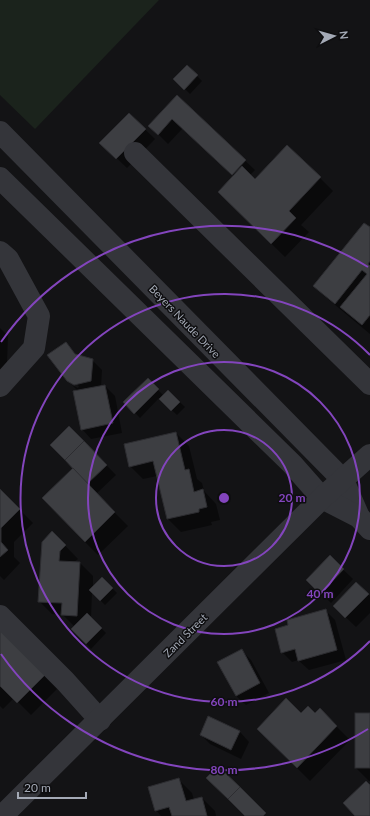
<svg xmlns="http://www.w3.org/2000/svg" width="370" height="816" font-family="Lato,sans-serif">
	<rect width="100%" height="100%" fill="#131315"/>
	<polygon fill="#1b231c" points="0,0 159,0 35,129 0,95"/>
	<g fill="#0007">
		<polygon points="187,66 202,81 190,94 175,79"/>
		<polygon points="177,97 255,170 250,175 255,180 320,178 333,191 301,225 309,232 285,257 232,205 234,176 183,128 168,144 150,126"/>
		<polygon points="129,114 155,139 127,168 101,143"/>
		<polygon points="370,229 370,334 328,299 314,286"/>
		<polygon points="0,328 8,336 6,389 0,389"/>
		<polygon points="66,343 77,356 92,360 102,370 101,387 105,386 115,396 122,433 91,439 82,429 78,391 72,385 78,388 79,386 68,380"/>
		<polygon points="148,380 163,395 168,391 185,407 177,415 159,398 140,418 125,402"/>
		<polygon points="69,427 116,475 96,494 128,526 98,555 85,542"/>
		<polygon points="176,433 189,446 197,479 202,483 204,491 216,504 220,520 211,522 212,525 181,532 168,519 157,476 143,479 130,466"/>
		<polygon points="0,490 33,523 14,542 14,557 20,563 4,580 0,576"/>
		<polygon points="52,532 78,559 74,562 80,563 93,576 93,588 102,578 117,593 105,605 92,592 91,618 106,633 91,649 72,629 75,627 63,615 52,614 39,601"/>
		<polygon points="330,557 353,579 331,603 308,580"/>
		<polygon points="356,583 370,596 370,613 356,627 334,606"/>
		<polygon points="326,611 335,620 346,660 309,670 298,660 292,662 282,652"/>
		<polygon points="0,631 57,689 31,715 14,698 3,709 0,706"/>
		<polygon points="241,650 251,660 269,693 246,705 236,696"/>
		<polygon points="320,710 350,740 310,781 258,729 301,715 315,715"/>
		<polygon points="370,714 370,781 369,781 356,768"/>
		<polygon points="240,732 249,742 241,759 210,744 201,735"/>
		<polygon points="179,780 192,793 194,800 202,798 215,811 216,816 161,816 156,810"/>
	</g>
	<g fill="#3d3e42" stroke="#2d2d31">
		<polygon points="187,65 198,75 184,90 173,79"/>
		<polygon points="177,95 246,160 232,175 172,119 158,135 148,126"/>
		<polygon points="129,113 146,129 116,159 99,143"/>
		<polygon points="287,145 321,177 289,211 296,218 271,244 218,192 242,166 255,179"/>
		<polygon points="364,223 370,227 370,261 368,264 370,266 370,315 362,325 340,307 367,274 362,270 335,304 313,286"/>
		<polygon points="66,342 75,354 93,359 91,381 74,385 67,381 47,355"/>
		<polygon points="148,378 159,389 134,414 123,402"/>
		<polygon points="105,385 113,423 81,430 73,391"/>
		<polygon points="168,390 180,402 171,411 159,399"/>
		<polygon points="69,426 84,441 65,460 50,445"/>
		<polygon points="176,432 185,470 189,469 194,492 203,489 207,507 199,509 199,512 167,519 153,461 129,467 124,444"/>
		<polygon points="84,441 107,465 87,484 65,460"/>
		<polygon points="73,468 115,512 85,542 42,498"/>
		<polygon points="0,489 20,509 1,528 1,542 8,550 0,557"/>
		<polygon points="52,531 66,545 60,551 59,561 80,562 77,616 61,615 62,603 38,602 42,542"/>
		<polygon points="330,555 344,569 320,594 306,580"/>
		<polygon points="102,577 113,588 100,601 89,590"/>
		<polygon points="356,582 369,594 345,618 333,606"/>
		<polygon points="326,609 337,650 298,661 295,649 281,653 275,629 288,625 287,620"/>
		<polygon points="87,613 102,628 86,644 71,629"/>
		<polygon points="0,630 45,675 17,703 0,686"/>
		<polygon points="242,649 260,683 236,696 217,662"/>
		<polygon points="286,698 301,713 308,706 315,713 320,708 337,726 297,768 257,729"/>
		<rect x="355" y="713" width="15" height="55"/>
		<polygon points="208,716 240,731 231,750 200,735"/>
		<polygon points="218,766 240,787 228,799 206,778"/>
		<polygon points="179,778 186,801 202,797 207,816 172,816 169,807 155,811 148,787"/>
		<polygon points="366,781 370,785 370,816 355,816 343,803"/>
		<polygon points="240,787 266,813 263,816 245,816 228,799"/>
	</g>
	<g fill="none" stroke-linecap="round" stroke-linejoin="round">
		<g stroke="#34353a" stroke-width="22">
			<polyline points="0,132 343,480 359,517"/>
			<polyline points="135,153 370,384"/>
			<polyline points="0,178 292,464 322,498 359,517 370,529"/>
			<polyline points="0,252 8,259 39,316 34,348 0,386"/>
			<polyline points="0,616 65,681 100,720"/>
			<polyline points="2,816 322,498 370,455"/>
		</g>
	</g>
	<g fill="none" stroke="#8345bd" stroke-width="2">
		<circle cx="224" cy="498" r="68"/>
		<circle cx="224" cy="498" r="136"/>
		<path d="M370 641A204 204 0 1 1 370 355"/>
		<path d="M368 729A272 272 0 0 1 1 654M1 342A272 272 0 0 1 368 267"/>
	</g>
	<g text-anchor="middle" dominant-baseline="central" stroke-width="3" stroke-linejoin="round" paint-order="stroke">
		<g font-size="11" fill="#a4aab6" stroke="#0e0e10">
			<text transform="translate(185 321) rotate(46)">Beyers Naude Drive</text>
			<text transform="translate(185 635) rotate(-45)">Zand Street</text>
		</g>
	</g>
	<circle cx="224" cy="498" r="6" fill="#8345bd" stroke="#0e0e10" stroke-width="2"/>
	<g font-size="12" text-anchor="middle" font-weight="bold" fill="#8345bd" stroke="#0e0e10" stroke-width="3" stroke-linejoin="round" paint-order="stroke">
		<text x="292" y="502">20 m</text>
		<text x="320" y="598">40 m</text>
		<text x="224" y="706">60 m</text>
		<text x="224" y="774">80 m</text>
	</g>
	<g transform="translate(334 36) rotate(84)" stroke="#0e0e10" stroke-width="3" paint-order="stroke">
	<path d="M0-3L7 15L0 10L-7 15Z" fill="#a4aab6"/>
	<text y="-6" font-size="11" font-weight="bold" text-anchor="middle" fill="#a4aab6">N</text>
	</g>
	<path d="M18 792v6h68v-6" fill="none" stroke="#a4aab6" stroke-width="2"/>
	<text x="24" y="792" font-size="12" fill="#a4aab6" stroke="#0e0e10" stroke-width="3" paint-order="stroke">20 m</text>
</svg>
